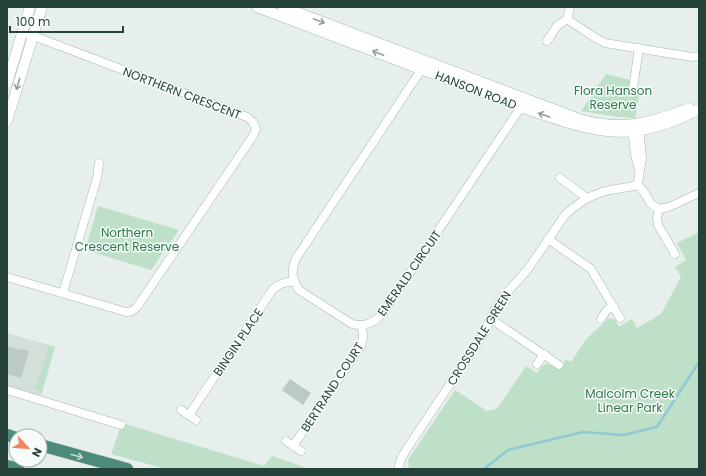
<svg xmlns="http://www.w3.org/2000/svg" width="706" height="476" font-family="Poppins,sans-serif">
	<rect width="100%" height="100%" fill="#e6efeb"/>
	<polygon fill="#d4dfda" points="7,333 55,347 41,396 7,386"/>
	<g fill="#bfe0c8">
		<polygon points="606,74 631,80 636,89 640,91 635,118 619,117 581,111"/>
		<polygon points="98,206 179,230 151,270 85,250"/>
		<path d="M699,232V469L672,468V469H409L408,460L455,390L487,411L497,409L526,366L537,373C545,361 547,362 559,370L566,359L571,362L587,338L603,324L608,319C614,317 616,321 619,327L632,319L637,328L661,314L681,277L675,267L686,260L677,243Z"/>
		<polygon points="38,342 55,347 42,392 33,388 38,381 48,349 47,346"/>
		<polygon points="122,423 264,466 272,456 304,467 303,469 166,469 111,454"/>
	</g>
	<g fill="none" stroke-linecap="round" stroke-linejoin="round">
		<polyline stroke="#8ec9d4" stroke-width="2.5" points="484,469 508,450 583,432 623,435 657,427 699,362"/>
	</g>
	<g fill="#bbcac4">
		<polygon points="7,346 22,350 23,349 29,351 21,378 7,374"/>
		<polygon points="290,379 311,393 303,405 282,390"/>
	</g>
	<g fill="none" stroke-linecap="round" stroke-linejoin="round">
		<g stroke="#a8b8b2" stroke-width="9">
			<g id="minor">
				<polyline points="567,19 594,37 605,43 692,57 699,56"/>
				<polyline points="547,41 557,26 567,19 570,7"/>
				<path d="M423,65L419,73L295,260C291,273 292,279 299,290L352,324C365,327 374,323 383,313L521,107"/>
				<polyline points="633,89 639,48"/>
				<polyline points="632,127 635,155 639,170"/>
				<polyline points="560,178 587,198"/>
				<polyline points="637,184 644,192 651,204 659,209 669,207 699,193"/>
				<polyline points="659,209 657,218 658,225 675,254"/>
				<polyline points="548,239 591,269 620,318"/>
				<polyline points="7,277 126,312 132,311 137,307 253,136 256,130 253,122 247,117 39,38 22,33"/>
				<polyline points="63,293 97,178 99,163"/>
				<polyline points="491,319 559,365"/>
				<polyline points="601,319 606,311 613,306"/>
				<polyline points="537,364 544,354"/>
				<polyline points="7,390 121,425"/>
				<polyline points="181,410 196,420"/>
				<path d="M189,415L273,289C280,284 285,281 295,282"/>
				<polyline points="286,441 301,451"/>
				<polyline points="293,446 361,346 363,338 362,325"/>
				<polyline points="398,469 401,459 406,450 483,335 495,309 504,296 528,269 565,215 573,208 587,198 605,191 634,186 638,182 642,158 639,126"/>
			</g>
		</g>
		<g stroke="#a8b8b2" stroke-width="11">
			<g id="tertiary">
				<path d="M257,7L521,107C590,131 630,147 699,109"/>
				<path d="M283,7L579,119C620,131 650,124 689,108"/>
				<polyline points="7,83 30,7"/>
				<polyline points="7,121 42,7"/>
			</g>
		</g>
		<g stroke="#c2cac8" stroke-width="13">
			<g id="trunk">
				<polyline points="7,435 16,438"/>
				<polyline points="40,445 127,469"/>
				<polyline points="7,466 18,469"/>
			</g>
		</g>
		<use href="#minor" stroke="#fff" stroke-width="8"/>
		<use href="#tertiary" stroke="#fff" stroke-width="10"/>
		<use href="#trunk" stroke="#4c8a7c" stroke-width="12"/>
	</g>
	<defs><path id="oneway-shaft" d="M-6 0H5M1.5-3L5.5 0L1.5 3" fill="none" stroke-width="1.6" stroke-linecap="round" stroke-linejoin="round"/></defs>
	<g stroke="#92a09c">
		<use href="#oneway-shaft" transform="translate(319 21) rotate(21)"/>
		<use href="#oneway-shaft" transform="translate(378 53) rotate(-159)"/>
		<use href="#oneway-shaft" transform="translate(18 84) rotate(107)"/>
		<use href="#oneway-shaft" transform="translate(544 115) rotate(-161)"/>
	</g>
	<use stroke="#c4d9d4" href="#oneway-shaft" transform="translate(77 456) rotate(15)"/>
	<g text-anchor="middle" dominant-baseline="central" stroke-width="3" stroke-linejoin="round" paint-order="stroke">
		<g font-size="12" fill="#24423a" stroke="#f7fbf9">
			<text transform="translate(476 90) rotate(21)">HANSON ROAD</text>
			<text transform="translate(182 93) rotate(21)">NORTHERN CRESCENT</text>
			<text transform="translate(409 273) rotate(-55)">EMERALD CIRCUIT</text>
			<text transform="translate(479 338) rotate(-58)">CROSSDALE GREEN</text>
			<text transform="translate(238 342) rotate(-56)">BINGIN PLACE</text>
			<text transform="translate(332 387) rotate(-57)">BERTRAND COURT</text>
		</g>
		<g font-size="12" fill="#2d7a4b" stroke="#f7fbf9">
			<text x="613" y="90">Flora Hanson<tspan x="613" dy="14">Reserve</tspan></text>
			<text x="127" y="232">Northern<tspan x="127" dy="14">Crescent Reserve</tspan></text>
			<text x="630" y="393">Malcolm Creek<tspan x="630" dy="14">Linear Park</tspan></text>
		</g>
	</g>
	<rect width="706" height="476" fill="none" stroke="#24423a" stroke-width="16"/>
	<g transform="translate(28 448) rotate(116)"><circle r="19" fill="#f7fbf9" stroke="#a3b1ad"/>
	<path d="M0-3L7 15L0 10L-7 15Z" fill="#f4845f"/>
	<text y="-6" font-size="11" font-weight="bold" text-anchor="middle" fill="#24423a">N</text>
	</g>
	<path d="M10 26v6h113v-6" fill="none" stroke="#24423a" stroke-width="2"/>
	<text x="16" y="26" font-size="12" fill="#24423a" stroke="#f7fbf9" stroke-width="3" paint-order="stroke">100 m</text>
</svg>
